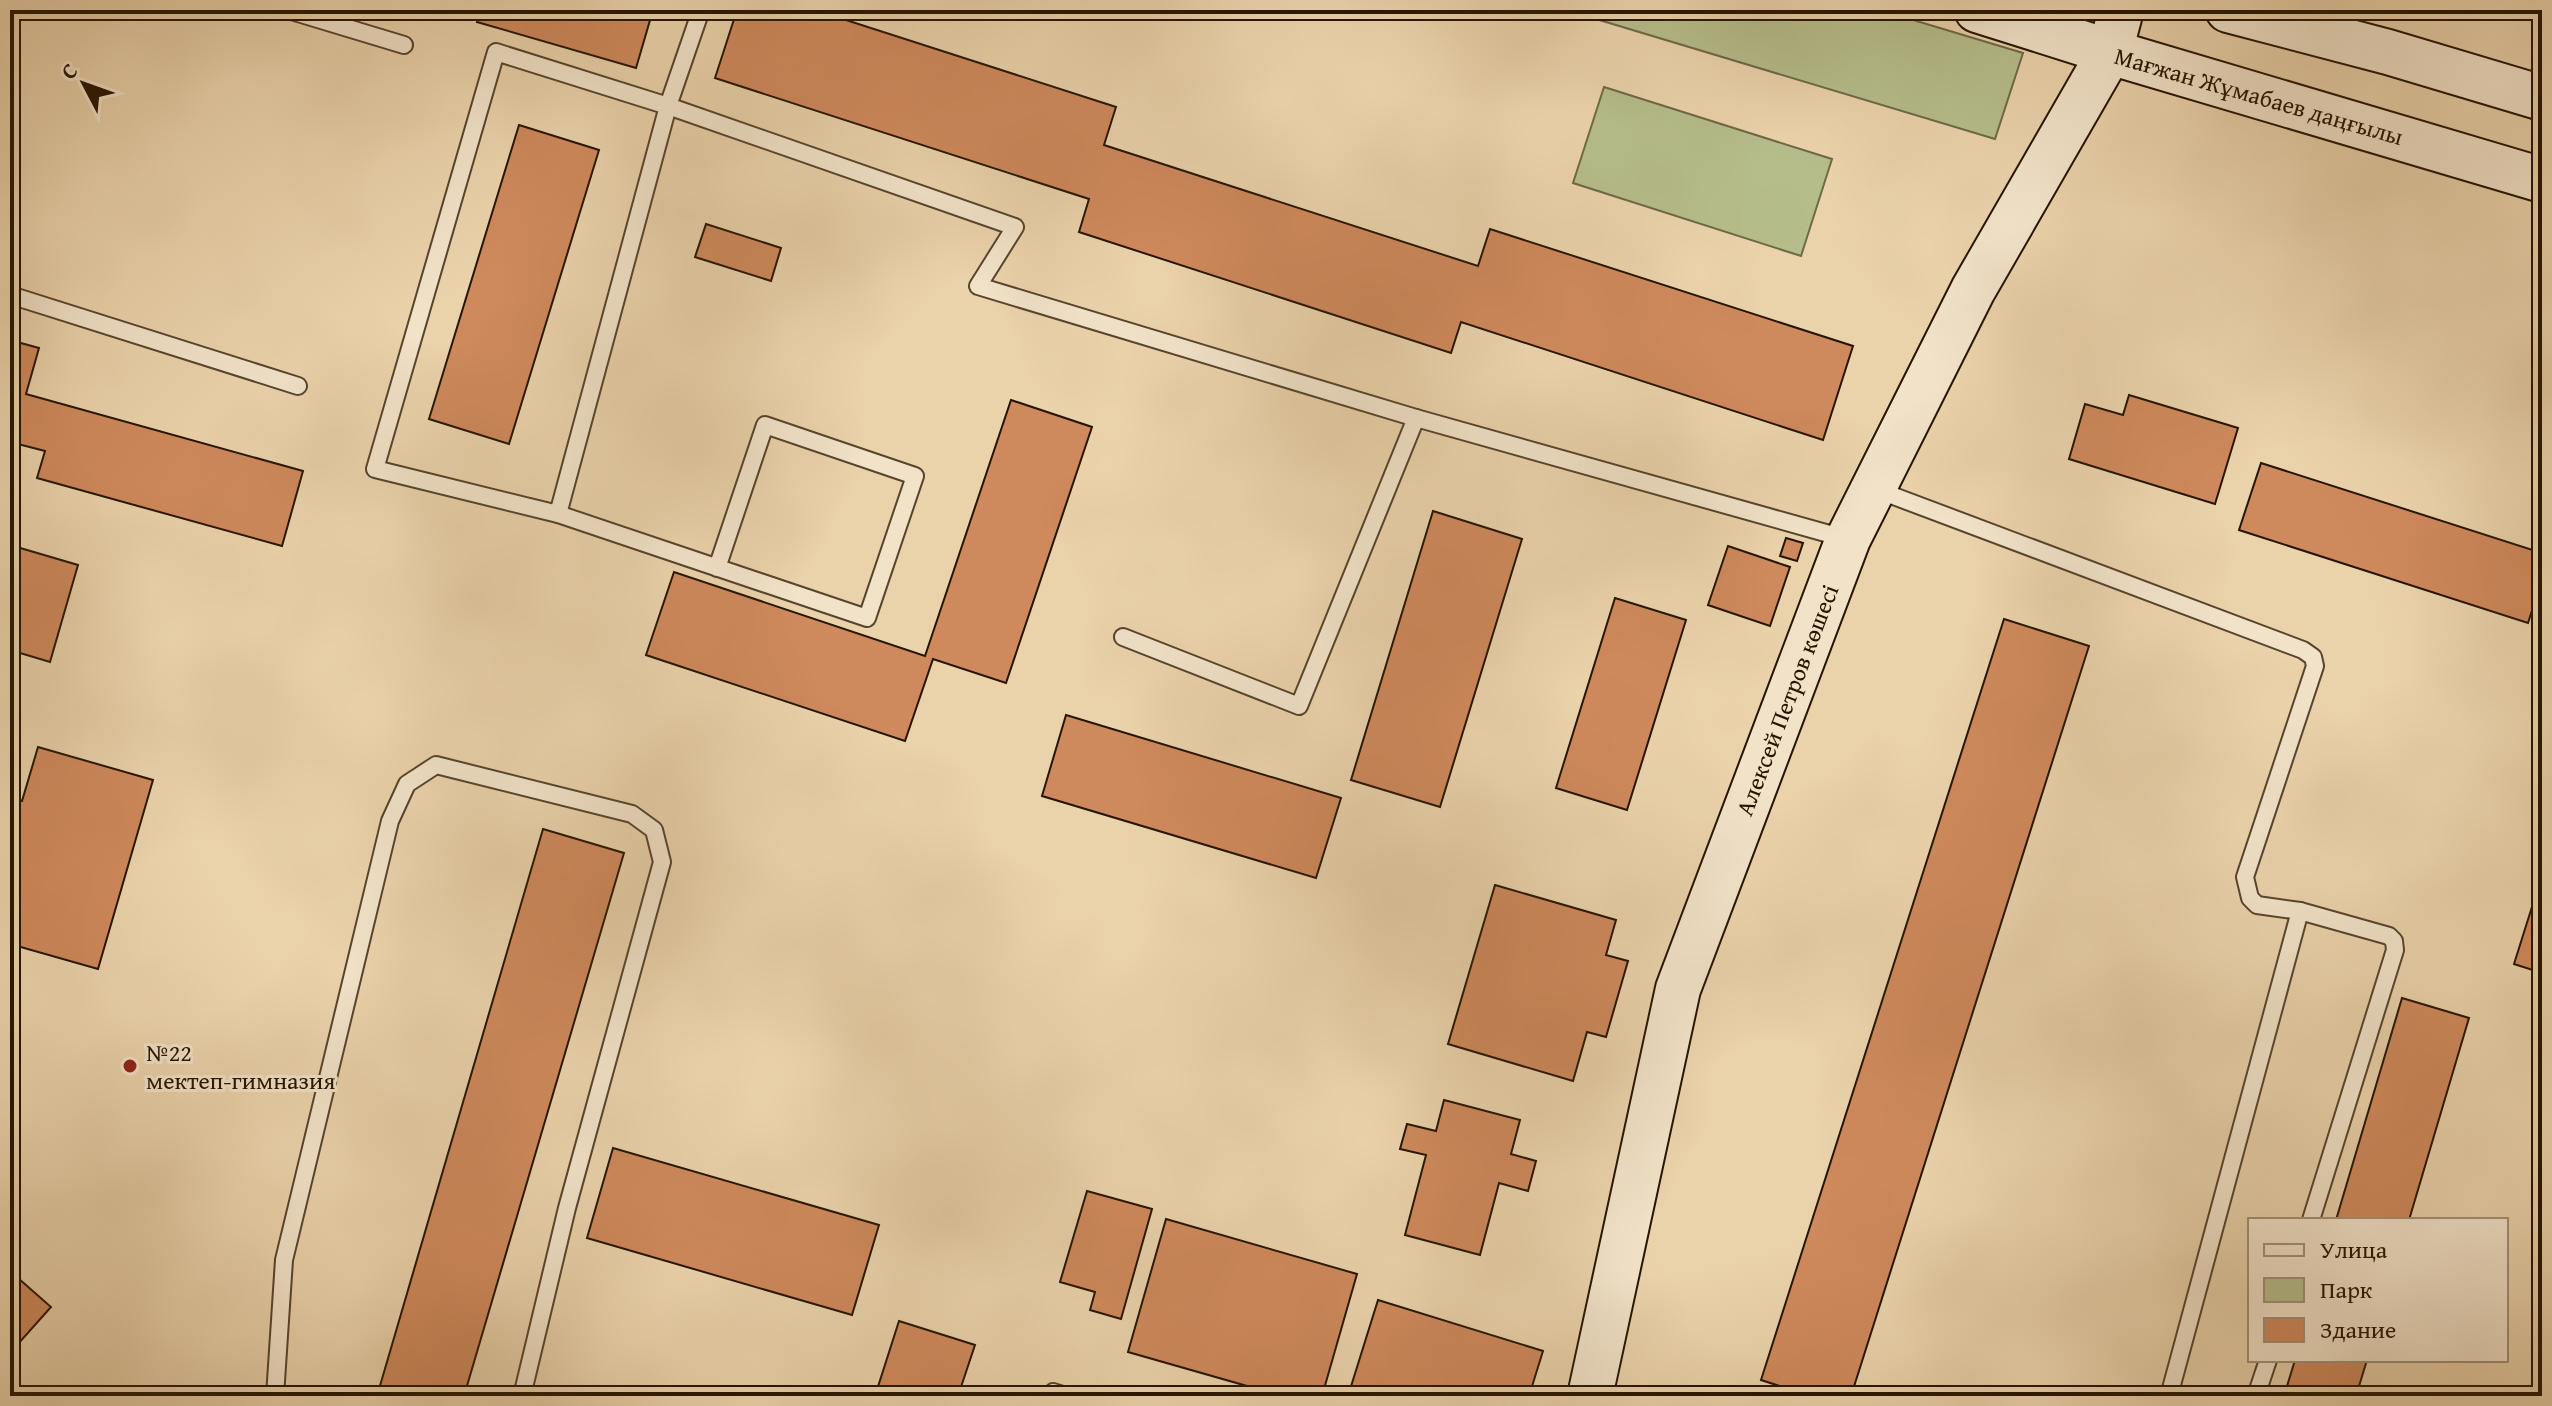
<svg xmlns="http://www.w3.org/2000/svg" width="2552" height="1406" font-family="'Gentium Book Plus',serif">
	<rect width="100%" height="100%" fill="#ead2ab"/>
	<filter id="stains"><feTurbulence type="fractalNoise" baseFrequency=".0025" numOctaves="4"/><feColorMatrix values="0 0 0 0 .2 0 0 0 0 .09 0 0 0 0 .02 0 0 0 .5 -.17"/></filter>
	<radialGradient id="worn" r=".72"><stop offset=".6" stop-color="#630" stop-opacity="0"/><stop offset="1" stop-color="#630" stop-opacity=".3"/></radialGradient>
	<g fill="#b5bd8b" stroke="#6e6946" stroke-width="2">
		<polygon points="1566,10 1880,10 2023,53 1995,139"/>
		<polygon points="1604,87 1832,159 1801,256 1573,183"/>
	</g>
	<g fill="#ce895c" stroke="#261501" stroke-width="2">
		<polygon points="481,10 653,10 636,68 477,22"/>
		<polygon points="737,10 815,10 1116,107 1104,145 1478,266 1490,229 1853,346 1823,440 1461,322 1451,353 1079,232 1089,199 715,78"/>
		<polygon points="519,125 599,150 509,444 429,419"/>
		<polygon points="706,224 781,248 771,281 695,257"/>
		<polygon points="10,340 39,348 26,394 303,471 282,546 37,478 45,451 10,442"/>
		<polygon points="2129,395 2238,428 2215,504 2069,459 2085,404 2123,415"/>
		<polygon points="1011,400 1092,427 1006,683 933,659 905,741 646,655 674,572 925,656"/>
		<polygon points="2261,463 2542,553 2542,579 2528,623 2239,530"/>
		<polygon points="1433,511 1522,539 1440,807 1351,780"/>
		<polygon points="1786,538 1803,543 1797,561 1780,556"/>
		<polygon points="10,545 78,565 50,662 10,650"/>
		<polygon points="1728,546 1790,567 1770,626 1708,605"/>
		<polygon points="1615,598 1686,620 1627,810 1556,788"/>
		<polygon points="2004,619 2089,646 1851,1396 1811,1396 1761,1380"/>
		<polygon points="1066,715 1341,798 1316,878 1042,796"/>
		<polygon points="38,747 153,780 98,969 10,944 10,798 22,801"/>
		<polygon points="543,829 624,853 464,1396 377,1396"/>
		<polygon points="2542,875 2542,973 2514,964"/>
		<polygon points="1495,885 1616,920 1606,955 1628,961 1606,1037 1587,1032 1573,1081 1448,1044"/>
		<polygon points="2402,998 2469,1018 2409,1220 2336,1220"/>
		<polygon points="1444,1100 1520,1120 1511,1154 1536,1161 1528,1191 1499,1183 1480,1255 1405,1235 1426,1155 1400,1149 1407,1124 1436,1131"/>
		<polygon points="613,1148 879,1225 852,1315 587,1238"/>
		<polygon points="1087,1191 1152,1209 1121,1319 1090,1310 1095,1292 1060,1282"/>
		<polygon points="1166,1219 1357,1274 1322,1396 1282,1396 1128,1352"/>
		<polygon points="10,1271 51,1307 10,1353"/>
		<polygon points="1378,1300 1543,1351 1529,1396 1348,1396"/>
		<polygon points="899,1321 975,1345 958,1396 875,1396"/>
		<polygon points="2295,1360 2367,1360 2356,1396 2284,1396"/>
	</g>
	<g fill="none" stroke-linecap="round" stroke-linejoin="round">
		<g stroke="#57442c" stroke-width="20">
			<g id="lane">
				<polyline points="288,10 404,45"/>
				<polyline points="10,295 298,386"/>
				<polyline points="1875,489 2303,650 2313,657 2315,666 2245,877 2250,898 2257,905 2300,911 2389,936 2394,941 2395,950 2311,1220"/>
				<polyline points="558,514 668,106 701,10"/>
				<polyline points="717,568 765,425 915,476 867,618 558,514 375,469 496,52 668,106 1015,227 978,286 1416,418 1847,539"/>
				<polyline points="1123,637 1299,706 1416,418"/>
				<polyline points="275,1396 284,1260 390,821 407,784 436,765 632,814 654,830 662,862 567,1208 522,1396"/>
				<polyline points="1052,1396 1053,1392 1066,1396"/>
				<polyline points="2169,1396 2300,911"/>
				<polyline points="2256,1396 2268,1360"/>
			</g>
		</g>
		<g stroke="#261501" stroke-width="48">
			<g id="secondary">
				<polyline points="1977,10 2110,52 2542,180"/>
				<polyline points="2228,10 2388,52 2542,98"/>
				<polyline points="1590,1396 1678,989 1848,539 1973,290 2110,52 2121,10"/>
			</g>
		</g>
		<use href="#lane" stroke="#f1e2c8" stroke-width="16"/>
		<use href="#secondary" stroke="#f1e2c8" stroke-width="44"/>
	</g>
	<circle fill="#8f2418" stroke="#f1e2c8" stroke-width="3" cx="130" cy="1066" r="8"/>
	<g text-anchor="middle" dominant-baseline="central" stroke-width="6" stroke-linejoin="round" paint-order="stroke">
		<g font-size="24" fill="#261501" stroke="#f1e2c8">
			<text transform="translate(2259 96) rotate(16)">Мағжан Жұмабаев даңғылы</text>
			<text transform="translate(1787 700) rotate(-69)">Алексей Петров көшесі</text>
		</g>
		<g font-size="24" fill="#261501" stroke="#f1e2c8" text-anchor="start">
			<text x="146" y="1052">№22<tspan x="146" dy="28">мектеп-гимназия</tspan></text>
		</g>
	</g>
	<rect width="2552" height="1406" fill="none" stroke="#ead2ab" stroke-width="40"/>
	<rect x="12" y="12" width="2528" height="1382" fill="none" stroke="#261501" stroke-width="4"/>
	<rect x="20" y="20" width="2512" height="1366" fill="none" stroke="#261501" stroke-width="2"/>
	<rect x="2248" y="1218" width="260" height="144" fill="#f1e2c8" stroke="#a09078" stroke-width="2"/>
	<rect x="2264" y="1244" width="40" height="12" fill="#f1e2c8" stroke="#a09078" stroke-width="2"/>
	<text x="2320" y="1258" font-size="24" fill="#261501">Улица</text>
	<rect x="2264" y="1278" width="40" height="24" fill="#b5bd8b" stroke="#a09078" stroke-width="2"/>
	<text x="2320" y="1298" font-size="24" fill="#261501">Парк</text>
	<rect x="2264" y="1318" width="40" height="24" fill="#ce895c" stroke="#a09078" stroke-width="2"/>
	<text x="2320" y="1338" font-size="24" fill="#261501">Здание</text>
	<g transform="translate(84 84) rotate(311)" stroke="#f1e2c8" stroke-width="6" paint-order="stroke">
	<path d="M0-6L14 30L0 20L-14 30Z" fill="#261501"/>
	<text y="-12" font-size="22" font-weight="bold" text-anchor="middle" fill="#261501">С</text>
	</g>
	<rect width="100%" height="100%" filter="url(#stains)"/>
	<rect width="100%" height="100%" fill="url(#worn)"/>
</svg>
